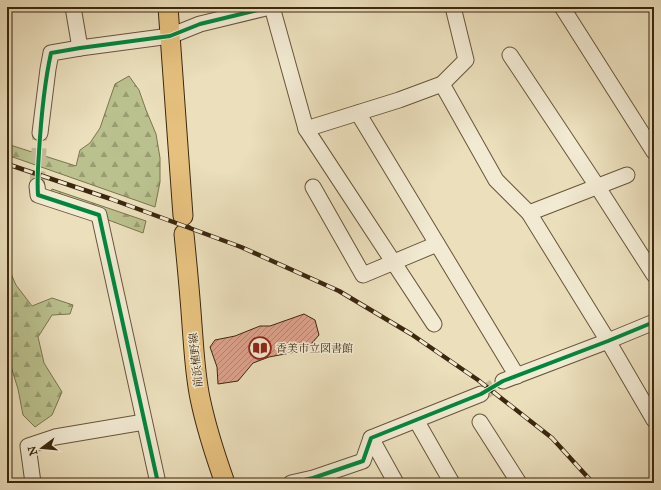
<svg xmlns="http://www.w3.org/2000/svg" width="661" height="490" font-family="'IM FELL Great Primer','Noto Serif JP',serif">
	<defs>
		<pattern id="forest-firs" width="22" height="20" patternUnits="userSpaceOnUse"><rect width="22" height="20" fill="#bac18e"/><path d="M5 1l3.5 6h-7zM16 11l3.5 6h-7z" fill="#989d72"/></pattern>
		<pattern id="building-hatch" width="6" height="6" patternUnits="userSpaceOnUse"><rect width="6" height="6" fill="#dda28d"/><path d="M-1 1l2-2M0 6l6-6M5 7l2-2" fill="none" stroke="#b48472"/></pattern>
	</defs>
	<rect width="100%" height="100%" fill="#ebdfbc"/>
	<filter id="stains"><feTurbulence type="fractalNoise" baseFrequency=".005" numOctaves="4"/><feColorMatrix values="0 0 0 0 .2 0 0 0 0 .09 0 0 0 0 .02 0 0 0 .5 -.17"/></filter>
	<radialGradient id="worn" r=".72"><stop offset=".6" stop-color="#630" stop-opacity="0"/><stop offset="1" stop-color="#630" stop-opacity=".3"/></radialGradient>
	<g fill="url(#forest-firs)" stroke="#7b744e">
		<polygon points="129,76 139,90 146,110 156,134 160,158 160,182 155,207 7,155 7,144 76,166 80,150 90,143 100,128 115,84"/>
		<polygon points="52,189 146,221 143,233 47,197"/>
		<polygon points="7,265 16,285 32,306 52,298 73,305 70,314 52,315 38,337 44,363 62,392 52,415 35,427 23,415 18,389 9,360 7,357"/>
	</g>
	<polygon fill="url(#building-hatch)" stroke="#3c270f" points="304,314 315,320 319,335 306,350 269,357 253,363 238,381 218,384 217,367 210,347 215,340 235,336 260,326 270,326"/>
	<g fill="none" stroke-linecap="round" stroke-linejoin="round">
		<g stroke="#c8ba99" stroke-width="15" stroke-dasharray="15 8" stroke-linecap="butt">
			<polyline points="37,186 40,133"/>
			<polyline points="481,394 503,381"/>
		</g>
		<g stroke="#68553a" stroke-width="17">
			<g id="minor">
				<polyline points="73,7 80,48"/>
				<polyline points="272,7 306,129 434,324"/>
				<polyline points="562,7 654,152"/>
				<polyline points="510,55 597,186 654,275"/>
				<polyline points="442,84 496,180 529,213 608,341 654,420"/>
				<polyline points="358,113 517,376"/>
				<polyline points="306,129 399,100 442,84 466,60 453,7"/>
				<polyline points="40,133 48,69 51,53 80,48 170,36 200,24 270,7"/>
				<polyline points="37,186 38,195 99,215 158,483"/>
				<polyline points="313,187 363,275 437,244"/>
				<polyline points="529,213 627,175"/>
				<polyline points="503,381 608,341 654,322"/>
				<polyline points="416,420 452,483"/>
				<polyline points="480,422 519,483"/>
				<polyline points="371,438 396,483"/>
				<polyline points="33,483 28,446 55,437 144,422"/>
				<polyline points="291,483 313,478 363,461 371,438 481,394"/>
			</g>
		</g>
		<g stroke="#3c270f" stroke-width="21">
			<g id="major">
				<polyline points="168,7 183,216"/>
				<path d="M184,234C187,264 190,295 192,325C194,350 195,374 200,398C206,427 215,455 225,483"/>
			</g>
		</g>
		<use href="#minor" stroke="#f2ead3" stroke-width="15"/>
		<use href="#major" stroke="#e6c07e" stroke-width="19"/>
		<g stroke="#3c270f" stroke-width="4.5">
			<polyline id="rail" points="7,164 111,199 241,247 339,291 411,334 478,380 552,438 593,483"/>
		</g>
		<use href="#rail" stroke="#f2ead3" stroke-width="3" stroke-dasharray="9" stroke-linecap="butt"/>
		<g stroke="#f2ead3" stroke-width="6">
			<g id="cycleway">
				<path d="M158,483L99,215L38,195C37,181 38,166 39,152C41,119 44,85 51,53L80,48L170,36L200,24L270,7"/>
				<polyline points="291,483 313,478 363,461 371,438 481,394 503,381 608,341 654,322"/>
			</g>
		</g>
		<use href="#cycleway" stroke="#00873e" stroke-width="4"/>
	</g>
	<defs>
		<g id="library-ring" transform="scale(1.15)"><circle r="9.5" fill="#f2ead3" stroke="#8f2418" stroke-width="1.5"/><path d="M-6-4Q-3-5.5-.7-3.5V5Q-3 3-6 4ZM6-4Q3-5.5 .7-3.5V5Q3 3 6 4Z" fill="#8f2418"/></g>
	</defs>
	<g fill-rule="evenodd">
		<use href="#library-ring" x="260" y="348"/>
	</g>
	<g text-anchor="middle" dominant-baseline="central" stroke-width="3" stroke-linejoin="round" paint-order="stroke">
		<g font-size="11" fill="#3c270f" stroke="#f2ead3" text-anchor="start">
			<text x="276" y="348">香美市立図書館</text>
		</g>
		<g font-size="11" fill="#3c270f" stroke="#f2ead3">
			<text transform="translate(196 360) rotate(-96)">前浜植野線</text>
		</g>
	</g>
	<rect width="661" height="490" fill="none" stroke="#ebdfbc" stroke-width="24"/>
	<rect x="8" y="8" width="645" height="474" fill="none" stroke="#3c270f" stroke-width="2"/>
	<rect x="12" y="12" width="637" height="466" fill="none" stroke="#3c270f"/>
	<g transform="translate(42 448) rotate(254)" stroke="#f2ead3" stroke-width="3" paint-order="stroke">
	<path d="M0-3L7 15L0 10L-7 15Z" fill="#3c270f"/>
	<text y="-6" font-size="11" font-weight="bold" text-anchor="middle" fill="#3c270f">N</text>
	</g>
	<rect width="100%" height="100%" filter="url(#stains)"/>
	<rect width="100%" height="100%" fill="url(#worn)"/>
</svg>
